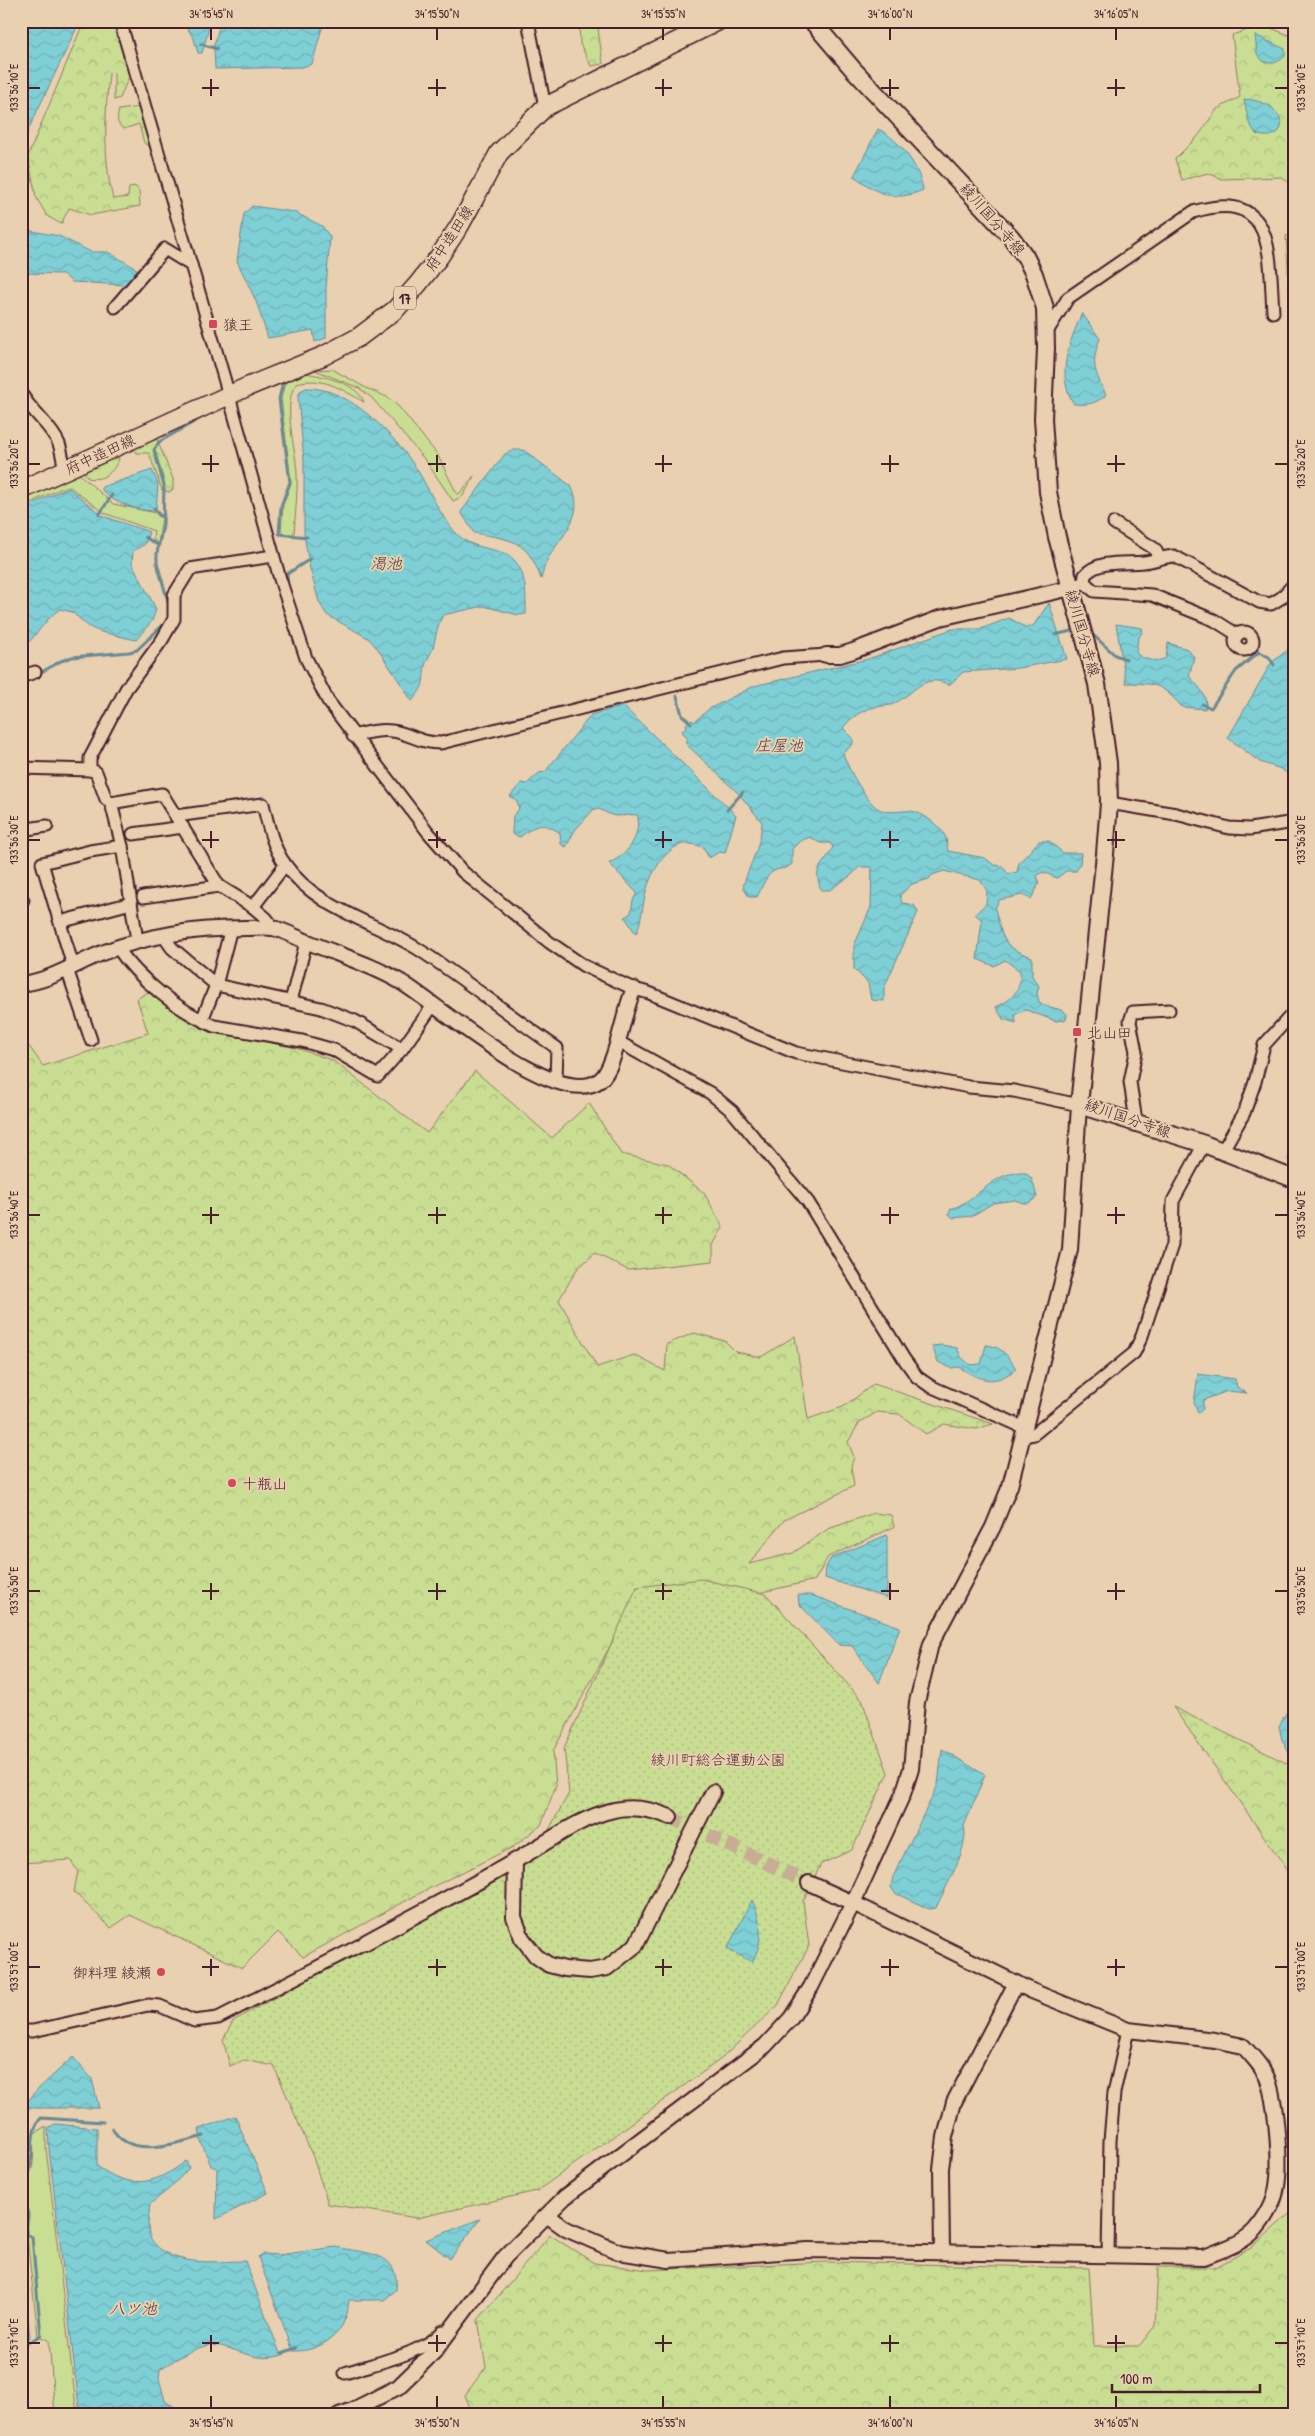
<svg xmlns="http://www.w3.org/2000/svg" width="1315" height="2436" font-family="'Patrick Hand','Klee One',sans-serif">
	<defs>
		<pattern id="forest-crowns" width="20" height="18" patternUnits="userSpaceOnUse" patternTransform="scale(1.25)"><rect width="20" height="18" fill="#c9dd93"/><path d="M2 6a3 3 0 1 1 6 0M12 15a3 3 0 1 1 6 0" fill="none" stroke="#aebd7f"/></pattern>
		<pattern id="park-dots" width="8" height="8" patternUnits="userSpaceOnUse" patternTransform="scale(1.25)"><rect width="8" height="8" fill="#c9dd93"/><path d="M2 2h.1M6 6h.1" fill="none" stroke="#aebd7f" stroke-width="1.8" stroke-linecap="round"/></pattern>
		<pattern id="water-waves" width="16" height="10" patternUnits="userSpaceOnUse" patternTransform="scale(1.25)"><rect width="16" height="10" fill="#7fd0d6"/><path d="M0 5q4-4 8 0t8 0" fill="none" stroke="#6fb2b8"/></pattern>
	</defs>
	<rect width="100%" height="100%" fill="#e8d0b0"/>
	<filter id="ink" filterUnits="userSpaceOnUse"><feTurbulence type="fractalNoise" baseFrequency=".02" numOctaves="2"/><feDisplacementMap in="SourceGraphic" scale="10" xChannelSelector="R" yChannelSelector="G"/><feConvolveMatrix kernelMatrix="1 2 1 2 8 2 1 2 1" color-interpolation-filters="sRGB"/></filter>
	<g filter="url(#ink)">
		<g fill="#c9dd93" stroke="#8a7e5f">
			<polygon points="332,369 366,388 387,397 398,406 437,454 457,494 460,493 474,476 463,496 453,501 426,461 372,398 359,388 315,370"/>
			<path d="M306,373C325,377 356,382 364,402C341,389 323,376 297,383C281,401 296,449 297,473C298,493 295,514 294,534H286L281,531L283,505L291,483L281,398L285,383Z"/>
			<polygon points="77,472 113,504 156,513 159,517 162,517 158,544 153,538 154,531 104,513 70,487 60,489 21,507 21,495"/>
			<path d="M46,2126V2148L77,2415H55L49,2340L38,2336L27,2237H22L27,2206L22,2185C37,2172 33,2152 33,2134Z"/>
		</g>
		<g fill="url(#forest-crowns)" stroke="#8a7e5f" fill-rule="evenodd">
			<path d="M84,21H113L130,74L120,98L114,100V73L109,74C105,116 103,157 113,199L128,197L129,188L135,186L139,191L140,206L91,215L69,208L61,224L47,216L36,197L28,156Z"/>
			<polygon points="579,21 600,21 598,29 603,64 591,66 580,44"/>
			<path d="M1263,25L1291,36L1294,32V187L1282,177L1222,179L1208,173L1182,180L1175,159L1199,135L1217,109L1240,97L1232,35ZM1279,116V131C1262,136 1260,139 1249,123Z"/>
			<path d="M140,107L153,149L144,143L139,124L124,129C116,124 117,118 119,110Z"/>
			<polygon points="1294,234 1294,321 1291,319 1286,236"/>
			<polygon points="155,435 173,479 173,490 169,492 162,490 149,453 137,453 132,446"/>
			<path d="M116,454L119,459C113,473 103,481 88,478L84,472L96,463Z"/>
			<polygon points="148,992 201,1028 296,1048 332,1060 427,1133 475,1071 552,1138 589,1103 621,1154 668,1164 704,1193 723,1227 713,1245 713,1261 628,1270 595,1253 577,1269 559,1300 597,1367 634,1355 665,1371 667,1344 694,1333 725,1341 736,1352 761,1357 795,1336 808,1419 843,1407 874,1384 993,1424 976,1429 944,1424 926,1434 899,1414 877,1412 859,1423 848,1442 854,1457 851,1466 854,1486 784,1520 749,1564 793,1553 828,1529 874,1513 891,1515 894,1527 828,1557 815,1580 758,1593 639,1593 553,1751 556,1785 541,1825 513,1847 424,1891 303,1957 278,1932 242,1968 130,1915 111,1928 74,1892 78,1871 70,1860 21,1863 21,1035 43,1066 148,1033 137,999"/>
			<polygon points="1173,1707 1294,1767 1294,1876 1291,1875"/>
			<polygon points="1294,2210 1294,2415 502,2415 498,2412 492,2415 473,2415 465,2395 486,2367 478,2320 550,2235 594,2263 648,2270 825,2262 1089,2268 1094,2346 1139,2346 1155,2326 1158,2267 1216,2267 1251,2248"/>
		</g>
		<polygon fill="url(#park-dots)" stroke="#8a7e5f" points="701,1579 766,1594 862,1700 888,1773 852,1850 821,1864 803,1901 809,1946 778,2005 721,2059 537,2191 417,2218 328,2204 313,2157 274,2066 244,2060 230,2066 223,2040 233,2021 301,1983 379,1944 534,1857 569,1793 564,1748 637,1587"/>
		<g fill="url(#water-waves)" stroke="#6a8992">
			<polygon points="21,21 80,21 21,145"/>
			<polygon points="183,21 211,21 202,53 198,53 194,39"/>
			<polygon points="221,21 324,21 312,64 302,67 215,69 214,45"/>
			<path d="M1255,35L1285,49V56C1278,63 1272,65 1263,61L1257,54Z"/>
			<path d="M1248,99C1257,101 1268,103 1274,110C1291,126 1276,142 1256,134L1249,123L1244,100Z"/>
			<path d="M878,129C899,139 920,167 923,190C893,203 879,194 854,176Z"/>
			<polygon points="252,206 294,212 322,226 330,237 326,288 326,338 315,342 313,330 268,338 256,301 237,261 244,214"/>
			<polygon points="21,229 59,236 91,252 108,252 137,269 126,285 72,282 63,274 22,273"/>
			<path d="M1082,313L1100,339C1090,364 1095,372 1106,395C1095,404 1088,405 1074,404C1055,375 1070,341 1082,313Z"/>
			<path d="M306,388C349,386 396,437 418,471C430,491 440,516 456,533C473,552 501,546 514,560C527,573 526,598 526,614L518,615L484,606L443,615C437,626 436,636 433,648C431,654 426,660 425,666C422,686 426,684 412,701L378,649L368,638L327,615L319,602L309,565L304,534V460L298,397L300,391Z"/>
			<path d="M514,450H523L529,454L571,486C587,515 560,537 547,560C544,566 543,573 541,579C527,539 513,540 474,533L461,512L505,454Z"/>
			<path d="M152,470L158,484L156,511C139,511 113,504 102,490V487Z"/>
			<path d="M65,489H70L103,516L149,532L145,544L133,551L132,563L156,609L152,621L136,640L101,632L89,627L72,612L60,609C44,619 36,639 21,648V509Z"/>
			<path d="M1049,603L1067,659L1018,668L963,672L949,685C923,671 913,696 891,705C886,706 880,706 875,707C862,710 851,717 843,728L853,738V744L843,753C847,767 865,799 877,808C889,815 899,810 911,811C921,812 941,826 945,836C947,840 947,846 948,851L985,858L994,865L1002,866L1008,874L1017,872L1019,863L1039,841H1049L1063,853H1081L1080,864L1076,871H1066L1057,878L1043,872L1037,875L1039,883L1031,899L1022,895L999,900L995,909C1003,936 1000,947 1032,957V976L1039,986L1037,993L1039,1002C1051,1010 1057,1006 1067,1014L1066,1020L1056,1021L1026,1010L1015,1014L1016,1023L1003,1019L996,1007C1012,1000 1022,990 1020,971L1005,960L994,966L977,959L982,920L975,914L986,904L987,891L980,880L944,871L932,875L929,879L912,884L900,895L902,903L914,905L918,912L884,988V1001L871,1000L868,983L854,969V946L871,907L872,867H859C851,878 841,881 830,890H821C812,865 823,868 833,847L830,843H820L810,837L800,841L792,849V864C786,869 783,868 776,870C766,873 762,888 757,897H749L743,887C750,862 760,850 762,822L739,794L685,743L688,739L682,731L687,727L686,724L692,720L694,722L709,709L754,686L868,659L952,629H981L1009,618L1025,627L1033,626Z"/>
			<path d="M1116,624L1142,628L1143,631L1138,639L1136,653C1143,660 1157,663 1166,658L1168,643L1187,649L1194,657L1189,676C1197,685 1209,696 1205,709L1182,707C1160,683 1158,684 1126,683Z"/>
			<polygon points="1294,645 1294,778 1281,769 1260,762 1228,738 1271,663"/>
			<path d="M623,706L736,815L725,853L719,852L709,858L703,847C696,845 687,842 680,845C664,850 649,877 646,892C642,907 642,920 636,934L625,917L631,913L633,900L637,893L609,863C630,854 639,837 638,815C631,814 625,816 617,816C608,816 603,808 594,809L575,830L566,847L561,844L560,833C543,821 536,824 520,837L512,834L513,816L519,809L517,801L510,796L521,783L527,784L539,773L545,772L591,715Z"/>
			<path d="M1026,1173L1032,1179L1037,1197L1029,1203H1023L1015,1200L993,1203L972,1216L953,1218L949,1214L951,1209C972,1202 985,1184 1006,1175C1011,1173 1020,1173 1026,1173Z"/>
			<path d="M942,1345L957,1348L961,1357L970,1365L981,1364L986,1345C1001,1346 1009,1356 1016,1369C994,1386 981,1381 959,1367L951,1368L938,1362L932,1346Z"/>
			<polygon points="1198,1374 1235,1379 1237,1387 1247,1393 1228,1391 1203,1400 1203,1409 1198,1413 1194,1403"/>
			<polygon points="887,1535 887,1598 825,1578 826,1567 831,1558"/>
			<polygon points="798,1595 811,1595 900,1627 879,1683 852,1646 839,1645 799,1604"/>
			<polygon points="1291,1704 1294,1705 1294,1762 1282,1740 1279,1726"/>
			<path d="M942,1749L985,1775L964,1826C970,1847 945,1887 936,1908L929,1909L895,1893L891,1887L893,1877L938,1785Z"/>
			<path d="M752,1900C762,1922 764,1941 752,1962L727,1949Z"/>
			<polygon points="73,2057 92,2079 99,2108 23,2108 36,2091"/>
			<polygon points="235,2116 268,2193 216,2219 217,2168 211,2166 201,2141 199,2129"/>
			<path d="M55,2124L97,2128V2166C130,2190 155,2185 186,2161L189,2168L169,2189L150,2204C149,2215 145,2233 153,2242C174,2268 216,2261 245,2261L279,2351L285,2354C253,2367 228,2340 205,2346C190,2350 173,2361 160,2369L159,2378L165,2401L187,2415H80L49,2149L48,2128Z"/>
			<polygon points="480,2219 450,2259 426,2240"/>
			<path d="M335,2247C366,2254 400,2250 396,2290L384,2300H349C348,2306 348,2313 345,2319C337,2341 313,2352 293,2351L258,2257L263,2254L279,2255Z"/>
			<polygon points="21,2249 30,2338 21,2342"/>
		</g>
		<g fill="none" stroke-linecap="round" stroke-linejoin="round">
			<g stroke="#6a8992" stroke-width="3">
				<polyline points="201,44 217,49"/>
				<polyline points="289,379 283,382 279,399 290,482 281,506 279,534 307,537"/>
				<polyline points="154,508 160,516 164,515"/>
				<polyline points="99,515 112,495"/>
				<polyline points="145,537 159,546"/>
				<polyline points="288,589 287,574 310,559"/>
				<polyline points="169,605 157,563 157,553 163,526 164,485 154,450 159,442 208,414"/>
				<polyline points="1092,634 1115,655 1126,659"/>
				<polyline points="1055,635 1071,631"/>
				<polyline points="38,674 61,661 72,657 129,652 137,650 169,619"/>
				<polyline points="677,696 682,715 691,723"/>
				<polyline points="1202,704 1211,708 1236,671 1259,652 1269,657 1274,665"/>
				<polyline points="727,810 743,792"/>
				<polyline points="1294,1118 1294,1135"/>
				<polyline points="1289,1160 1294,1137"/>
				<polyline points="1294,1204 1289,1212 1294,1219"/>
				<path d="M112,2128C129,2160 177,2143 204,2136"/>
				<path d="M21,2182C40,2165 25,2136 41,2118L103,2122"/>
				<polyline points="21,2190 28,2214 26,2235 32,2237 41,2335 21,2347"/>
				<polyline points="282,2353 296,2348"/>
			</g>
			<polyline stroke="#c8ad95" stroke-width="14" stroke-dasharray="14 7" stroke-linecap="butt" points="670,1817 809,1883"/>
			<g stroke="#4a1f2b" stroke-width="15">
				<g id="minor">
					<polyline points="120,21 224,378 280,579 306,658 328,701 428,832 463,872 549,942 584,966 634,989 649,993 796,1053 969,1087 1014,1091 1079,1105"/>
					<polyline points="528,21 545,107"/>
					<polyline points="115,307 165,249 191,265"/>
					<path d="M1045,335L1068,298L1193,212C1276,187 1269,254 1273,312"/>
					<path d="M21,393C31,412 51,425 59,444C62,452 63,462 65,471"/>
					<polyline points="1114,523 1155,549 1159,557"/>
					<polyline points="1084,582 1094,591 1152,595 1214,620 1238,635"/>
					<path d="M1071,588L1084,582L1085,575C1099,559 1125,564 1144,562C1154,561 1163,557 1174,556L1259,602L1271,604L1281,598L1294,584"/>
					<circle cx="1244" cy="641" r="9"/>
					<polyline points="21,677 35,672"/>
					<path d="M353,736C366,733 379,729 392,731C410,733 418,743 441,743L783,658L826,655"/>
					<polyline points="21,768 90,770 96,772 106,799 111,803 162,794 219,886 253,907 266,918 274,928"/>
					<polyline points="90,770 90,758 126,689 162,640 174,619 174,595 190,569 273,556"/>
					<polyline points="111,803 122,846 137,940"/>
					<polyline points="1109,803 1176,814 1229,828 1250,829 1294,822"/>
					<path d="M176,816L263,804C268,824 272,846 285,864C315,908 375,922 418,949C466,980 510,1016 557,1048L556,1080"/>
					<polyline points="21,830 47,826"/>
					<polyline points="133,834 183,827"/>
					<polyline points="143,897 219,886"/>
					<polyline points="21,902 23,900"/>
					<polyline points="253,907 285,865"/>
					<polyline points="60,922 131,903"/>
					<polyline points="163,935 172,948 216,985 321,1008 355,1021 402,1049"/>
					<path d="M117,947C139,980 178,1010 214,1026L302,1041L334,1050L378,1076L402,1049L434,1004"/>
					<polyline points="73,966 42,863 90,851 122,846"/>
					<polyline points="67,969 91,1040"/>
					<polyline points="291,1001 306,942"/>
					<polyline points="202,1020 216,985 231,928"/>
					<polyline points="617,1041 710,1093 732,1111 808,1202 904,1359 917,1377 930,1386 1025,1428"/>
					<polyline points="1136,1121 1130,1082 1136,1052 1130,1021 1133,1012 1169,1010"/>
					<polyline points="1223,1150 1244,1113 1255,1082 1264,1045 1294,1012"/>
					<polyline points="1023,1436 1034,1434 1134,1353 1142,1336 1172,1245 1173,1201 1204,1144"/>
					<polyline points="21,2031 33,2031 148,2005 160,2006 194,2021 218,2018 366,1942"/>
					<polyline points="1108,2255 1110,2141 1114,2093 1128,2030"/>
					<path d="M345,2373C374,2363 424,2354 443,2331"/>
				</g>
			</g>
			<g stroke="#4a1f2b" stroke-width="18">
				<g id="tertiary">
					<polyline points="826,655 840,655 853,651 940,618 1071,588"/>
					<path d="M21,984C50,981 75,964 102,953C148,935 197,928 246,928C255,928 264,927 273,928C284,930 297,938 308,942C339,955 373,965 401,982C439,1005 558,1112 600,1080C616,1068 623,1011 634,989"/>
					<polyline points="515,1861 514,1917 522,1938 536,1956 549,1965 565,1969 590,1971 607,1968 636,1945 713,1792"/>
					<path d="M366,1942C415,1915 465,1890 513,1862C546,1844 577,1818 614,1810C633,1806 653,1810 670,1817"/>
					<path d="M548,2216L566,2229L619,2252L669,2260L808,2250L1204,2257C1222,2250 1242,2244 1255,2230C1265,2218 1275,2202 1277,2186C1281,2162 1276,2106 1269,2083C1265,2069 1252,2056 1243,2046L1215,2040L1128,2030L1032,1991L853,1903L809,1883"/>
					<polyline points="942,2251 941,2169 945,2137 954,2102 1016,1983"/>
					<polyline points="339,2415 353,2410 398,2387 434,2352 505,2257 565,2197 765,2046 791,2018 811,1987 853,1903 903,1794 911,1769 917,1702 931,1644 993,1527 1010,1486 1070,1250 1079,1105"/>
				</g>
			</g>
			<g stroke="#4a1f2b" stroke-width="20">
				<polyline id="secondary" points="812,21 852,68 1011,237 1025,256 1034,274 1045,308 1046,348 1043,419 1048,492 1057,537 1097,684 1108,763 1109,803 1105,854 1079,1105 1204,1144 1294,1179"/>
			</g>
			<g stroke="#4a1f2b" stroke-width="21">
				<polyline id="primary" points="21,490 247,387 323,356 359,337 395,310 418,284 439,257 460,225 499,153 545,107 718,21"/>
			</g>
			<use href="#minor" stroke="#e8d0b0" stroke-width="11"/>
			<use href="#tertiary" stroke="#e8d0b0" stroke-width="14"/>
			<use href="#secondary" stroke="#e8d0b0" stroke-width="16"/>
			<use href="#primary" stroke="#e8d0b0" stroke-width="18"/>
		</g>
	</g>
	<path fill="none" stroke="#4a1f2b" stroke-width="2" d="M211,28V40M437,28V40M663,28V40M890,28V40M1116,28V40M211,79V96M437,79V96M663,79V96M890,79V96M1116,79V96M28,88H40M202,88H219M428,88H446M655,88H672M881,88H899M1107,88H1125M1275,88H1288M211,455V472M437,455V472M663,455V472M890,455V472M1116,455V472M28,464H40M202,464H219M428,464H446M655,464H672M881,464H899M1107,464H1125M1275,464H1288M211,831V848M437,831V848M663,831V848M890,831V848M1116,831V848M28,840H40M202,840H219M428,840H446M655,840H672M881,840H899M1107,840H1125M1275,840H1288M211,1207V1224M437,1207V1224M663,1207V1224M890,1207V1224M1116,1207V1224M28,1215H40M202,1215H219M428,1215H446M655,1215H672M881,1215H899M1107,1215H1125M1275,1215H1288M211,1583V1600M437,1583V1600M663,1583V1600M890,1583V1600M1116,1583V1600M28,1591H40M202,1591H219M428,1591H446M655,1591H672M881,1591H899M1107,1591H1125M1275,1591H1288M211,1959V1976M437,1959V1976M663,1959V1976M890,1959V1976M1116,1959V1976M28,1967H40M202,1967H219M428,1967H446M655,1967H672M881,1967H899M1107,1967H1125M1275,1967H1288M211,2335V2352M437,2335V2352M663,2335V2352M890,2335V2352M1116,2335V2352M28,2343H40M202,2343H219M428,2343H446M655,2343H672M881,2343H899M1107,2343H1125M1275,2343H1288M211,2396V2408M437,2396V2408M663,2396V2408M890,2396V2408M1116,2396V2408"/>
	<g fill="#d1495b" stroke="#e8d0b0" stroke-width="2">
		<rect x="208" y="319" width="10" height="10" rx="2.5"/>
		<rect x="1072" y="1027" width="10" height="10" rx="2.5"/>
		<circle cx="232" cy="1483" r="5"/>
		<circle cx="161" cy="1972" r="5"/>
	</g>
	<g text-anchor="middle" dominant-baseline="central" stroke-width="4" stroke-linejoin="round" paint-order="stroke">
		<rect fill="#e8d0b0" stroke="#795453" stroke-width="1" x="394" y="286.5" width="22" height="23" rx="4"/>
		<g font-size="14" font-weight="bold" fill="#4a1f2b">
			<text x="405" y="298">17</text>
		</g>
		<g font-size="15" fill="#4a1f2b" stroke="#e8d0b0">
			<text transform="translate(993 219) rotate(49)">綾川国分寺線</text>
			<text transform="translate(449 238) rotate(-57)">府中造田線</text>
			<text transform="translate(100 454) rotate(-25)">府中造田線</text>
			<text transform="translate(1083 633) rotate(74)">綾川国分寺線</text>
			<text transform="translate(1128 1118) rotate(19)">綾川国分寺線</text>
		</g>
		<g font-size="15" fill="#4a1f2b" stroke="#e8d0b0" text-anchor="start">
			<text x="223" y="324">猿王</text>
			<text x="1087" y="1032">北山田</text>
			<text x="242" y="1483">十瓶山</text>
			<text x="151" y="1972" text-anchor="end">御料理 綾瀬</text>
		</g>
		<g font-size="15" fill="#573235" stroke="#e8d0b0">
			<text x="718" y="1759">綾川町総合運動公園</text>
		</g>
		<g font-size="16" font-style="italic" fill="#523a45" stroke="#e8d0b0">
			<text x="386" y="563">渇池</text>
			<text x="779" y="745">庄屋池</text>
			<text x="133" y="2308">八ツ池</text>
		</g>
	</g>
	<rect width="1315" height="2436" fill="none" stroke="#e8d0b0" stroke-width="55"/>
	<path d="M1112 2384v8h148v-8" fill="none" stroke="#4a1f2b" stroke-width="2.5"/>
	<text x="1120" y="2384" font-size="15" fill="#4a1f2b" stroke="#e8d0b0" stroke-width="4" paint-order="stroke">100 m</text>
	<rect x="28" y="28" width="1260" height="2380" fill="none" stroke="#4a1f2b" stroke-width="2"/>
	<g font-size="12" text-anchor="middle" fill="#4a1f2b">
		<text x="211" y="18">34°15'45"N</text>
		<text x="437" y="18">34°15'50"N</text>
		<text x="663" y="18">34°15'55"N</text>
		<text x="890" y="18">34°16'00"N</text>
		<text x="1116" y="18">34°16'05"N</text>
		<text transform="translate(1301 88) rotate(-90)" y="4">133°56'10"E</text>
		<text transform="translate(14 88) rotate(-90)" y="4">133°56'10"E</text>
		<text transform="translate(1301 464) rotate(-90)" y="4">133°56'20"E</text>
		<text transform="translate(14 464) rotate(-90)" y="4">133°56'20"E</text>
		<text transform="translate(14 840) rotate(-90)" y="4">133°56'30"E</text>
		<text transform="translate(1301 840) rotate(-90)" y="4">133°56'30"E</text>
		<text transform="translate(1301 1215) rotate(-90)" y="4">133°56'40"E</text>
		<text transform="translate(14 1215) rotate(-90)" y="4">133°56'40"E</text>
		<text transform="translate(1301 1591) rotate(-90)" y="4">133°56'50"E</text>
		<text transform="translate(14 1591) rotate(-90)" y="4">133°56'50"E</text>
		<text transform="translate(1301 1967) rotate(-90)" y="4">133°57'00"E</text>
		<text transform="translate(14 1967) rotate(-90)" y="4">133°57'00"E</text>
		<text transform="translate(1301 2343) rotate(-90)" y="4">133°57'10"E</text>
		<text transform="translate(14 2343) rotate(-90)" y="4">133°57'10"E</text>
		<text x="211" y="2427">34°15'45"N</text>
		<text x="437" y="2427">34°15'50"N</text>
		<text x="663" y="2427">34°15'55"N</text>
		<text x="890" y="2427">34°16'00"N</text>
		<text x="1116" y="2427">34°16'05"N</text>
	</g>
</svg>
